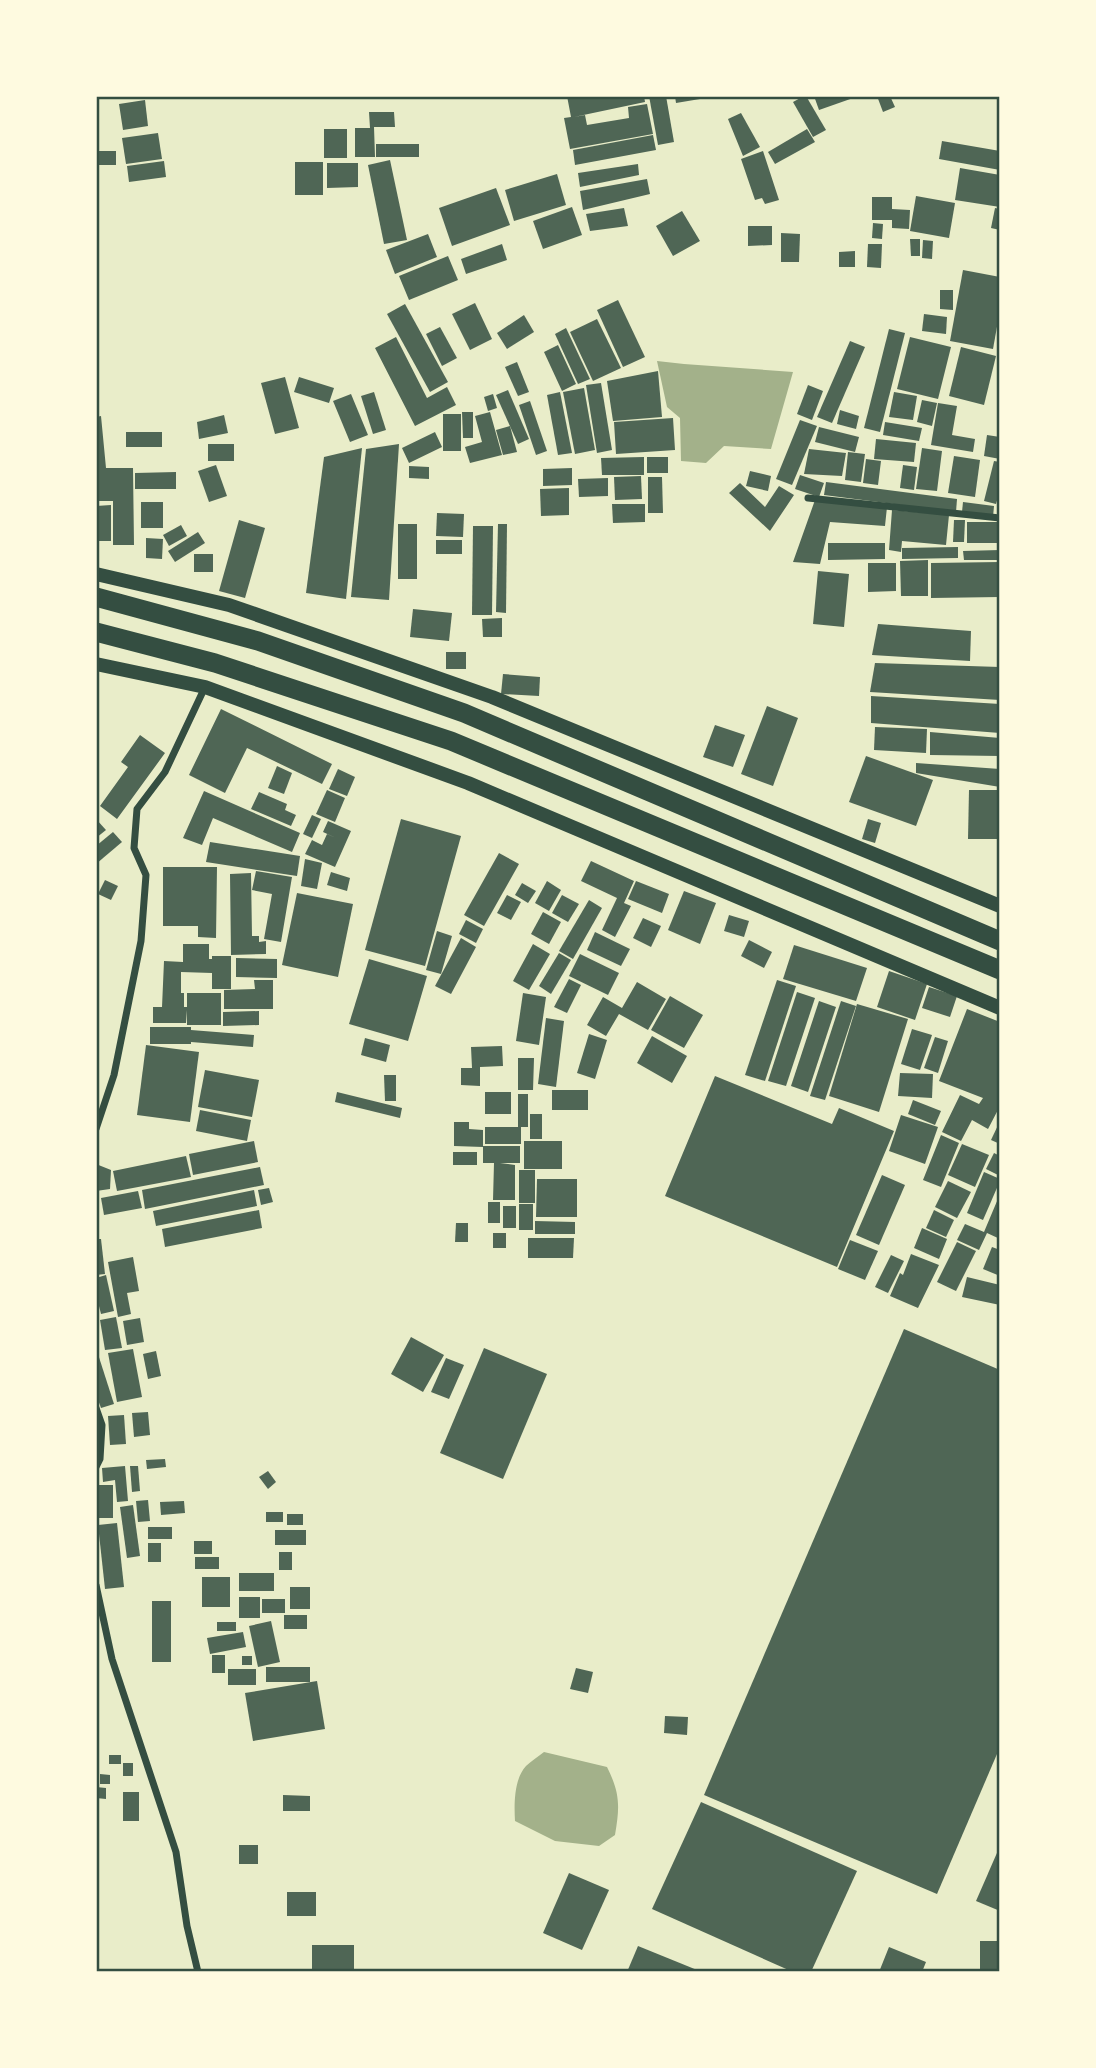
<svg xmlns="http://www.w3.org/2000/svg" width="1096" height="2068" font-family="'Libre Baskerville',serif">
	<rect width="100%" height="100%" fill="#e9edc9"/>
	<g fill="#a3b18a">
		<polygon points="657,361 684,364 793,372 771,449 724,446 706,463 681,461 680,418 667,407"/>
		<path d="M544,1752L607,1767C620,1793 620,1806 615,1835L599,1846L555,1841L515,1821C514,1804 514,1779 526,1766C531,1761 538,1757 544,1752Z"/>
	</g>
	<g fill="#4f6655">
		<polygon points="567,96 644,96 645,102 574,117 585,115 587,125 629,118 628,107 647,104 653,134 570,149 564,118 571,117"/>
		<polygon points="649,96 666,96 674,142 658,145"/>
		<polygon points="675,96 706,96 706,98 676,103"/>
		<polygon points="804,96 806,96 826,130 813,137 793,102"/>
		<polygon points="814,96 856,96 856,97 819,110"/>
		<polygon points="877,96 890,96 895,107 883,112"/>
		<polygon points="145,100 148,126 123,130 119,104"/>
		<polygon points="369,112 394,112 395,127 374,127 375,157 355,157 355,128 370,128"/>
		<polygon points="741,113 760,147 743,156 728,119"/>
		<rect x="324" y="129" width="23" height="29"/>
		<polygon points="807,129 815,142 775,164 768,152"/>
		<polygon points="158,133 162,159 126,164 122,138"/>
		<polygon points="653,135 656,150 575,165 573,150"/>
		<polygon points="942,141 1000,151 1000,170 939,159"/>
		<rect x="376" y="144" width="43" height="13"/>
		<rect x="97" y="151" width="19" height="14"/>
		<polygon points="763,151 779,200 765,204 762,198 755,200 741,159"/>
		<polygon points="390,160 407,240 384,244 368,165"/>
		<polygon points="164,161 166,177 129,182 127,166"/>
		<rect x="295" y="162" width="28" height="33"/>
		<polygon points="327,163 358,163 358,187 327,188"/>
		<polygon points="638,164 639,175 580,187 578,173"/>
		<polygon points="960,168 1000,175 1000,207 955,200"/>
		<polygon points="557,174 566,205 514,221 505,190"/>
		<polygon points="647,179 650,194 583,210 580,191"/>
		<polygon points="496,188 510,225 452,246 439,208"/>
		<polygon points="916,196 955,203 949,238 910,231"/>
		<polygon points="872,197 892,197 892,209 910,210 909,229 892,228 892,220 872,220"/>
		<polygon points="572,207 582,235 543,249 533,221"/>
		<polygon points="624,208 628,226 590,231 586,214"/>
		<polygon points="995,208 1000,209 1000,230 991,228"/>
		<polygon points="682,211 700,241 673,256 656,226"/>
		<polygon points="873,223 883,224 882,239 872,238"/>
		<polygon points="748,226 772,226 772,245 748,246"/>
		<polygon points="781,233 800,234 799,262 781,262"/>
		<polygon points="428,234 437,257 395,274 386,250"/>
		<polygon points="910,239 920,239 920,256 911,256"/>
		<polygon points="923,240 933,241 932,259 922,258"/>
		<polygon points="502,244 507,260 466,274 461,259"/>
		<polygon points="868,244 882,244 881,268 867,267"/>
		<polygon points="855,251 855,267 839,267 839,252"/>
		<polygon points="448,256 458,280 409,300 399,276"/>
		<polygon points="963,270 1000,277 1000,310 993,349 950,341"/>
		<polygon points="940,290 953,290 953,310 940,309"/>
		<polygon points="618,300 645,357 623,367 597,310"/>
		<polygon points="475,303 492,339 470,350 452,314"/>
		<polygon points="405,304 448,382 430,392 387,314"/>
		<polygon points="924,314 947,317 946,334 922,331"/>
		<polygon points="524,315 534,332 507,349 497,333"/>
		<polygon points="597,319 621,368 593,381 570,332"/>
		<polygon points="440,327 457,358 442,366 426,334"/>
		<polygon points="566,328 590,379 578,384 555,334"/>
		<polygon points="889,329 905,333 880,432 864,428"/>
		<polygon points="396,337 427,398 447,387 456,405 415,426 375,348"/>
		<polygon points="910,337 951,347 938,399 897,389"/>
		<polygon points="850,341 865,347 832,423 817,417"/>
		<polygon points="558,345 576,384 562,391 544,352"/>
		<polygon points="961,347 996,356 984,405 949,396"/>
		<polygon points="517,362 529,392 518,396 505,367"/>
		<polygon points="658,371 662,417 613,421 607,381"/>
		<polygon points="285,377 299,428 275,434 261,383"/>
		<polygon points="299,377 334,388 329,403 294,392"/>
		<polygon points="601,383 612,450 597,453 586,385"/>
		<polygon points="808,385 823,391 812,420 797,414"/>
		<polygon points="584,388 595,450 575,454 563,392"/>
		<polygon points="508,390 529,439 518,444 496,395"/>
		<polygon points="374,392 386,430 373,434 361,396"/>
		<polygon points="560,392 572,453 558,455 547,395"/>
		<polygon points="894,392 917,396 913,420 889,417"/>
		<polygon points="351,394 368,435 350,442 333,401"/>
		<polygon points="493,394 497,408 488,411 484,397"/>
		<polygon points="922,400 937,403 932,426 917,422"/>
		<polygon points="530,401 547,451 536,455 519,405"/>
		<polygon points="938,403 957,406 952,435 975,439 973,452 931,445"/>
		<polygon points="840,410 859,416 856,429 837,424"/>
		<polygon points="462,412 473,412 473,438 463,438"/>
		<polygon points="490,412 502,455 470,463 465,447 482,442 475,416"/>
		<rect x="443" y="414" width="18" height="37"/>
		<polygon points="224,415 228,433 199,439 197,422"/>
		<polygon points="101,416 106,468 133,468 134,545 113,545 113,501 96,501 96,417"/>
		<polygon points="673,418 675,450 616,454 614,422"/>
		<polygon points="800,420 817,426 792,485 776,479"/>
		<polygon points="885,422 922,428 919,441 883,435"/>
		<polygon points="510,426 517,452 503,455 496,430"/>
		<polygon points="819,427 859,437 855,452 815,442"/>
		<rect x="126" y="432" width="36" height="15"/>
		<polygon points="435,432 442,447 409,463 402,448"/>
		<polygon points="987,435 1000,437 1000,459 984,456"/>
		<polygon points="876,439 916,443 914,462 874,459"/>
		<rect x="208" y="444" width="26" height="17"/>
		<polygon points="399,444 389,600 351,597 366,449"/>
		<polygon points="362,448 346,599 306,593 324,457"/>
		<polygon points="922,448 942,451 937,491 916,489"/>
		<polygon points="809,449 846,453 842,476 804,474"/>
		<polygon points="848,452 865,454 861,482 845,480"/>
		<polygon points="954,456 980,460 975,497 948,493"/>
		<polygon points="644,457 644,475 602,475 601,458"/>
		<rect x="647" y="457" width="21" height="16"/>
		<polygon points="866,459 881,461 878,485 863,483"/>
		<polygon points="994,461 1000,462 1000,490 996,504 984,501"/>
		<polygon points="216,465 227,496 209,502 198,471"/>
		<polygon points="903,465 917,467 914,490 900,488"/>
		<polygon points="409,466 429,467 429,479 409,478"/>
		<polygon points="572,468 572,485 543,486 543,469"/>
		<polygon points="750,471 771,476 768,491 746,486"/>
		<polygon points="176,472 176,489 135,489 135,473"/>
		<polygon points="800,475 824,483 819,497 795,489"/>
		<polygon points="641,476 642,499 615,500 614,477"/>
		<polygon points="648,477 662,477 663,513 648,513"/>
		<polygon points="608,478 608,496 579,497 578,479"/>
		<polygon points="826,482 957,499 956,512 824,495"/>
		<polygon points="740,483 765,507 779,486 794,495 770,531 729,493"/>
		<polygon points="569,488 569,515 541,516 540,489"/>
		<polygon points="815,500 887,507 885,526 830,522 820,564 793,562"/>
		<rect x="141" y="502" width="22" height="26"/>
		<polygon points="963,502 994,506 993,517 962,512"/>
		<polygon points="612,504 645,504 645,522 613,523"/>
		<polygon points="111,505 111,541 96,541 96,506"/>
		<polygon points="892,510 949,515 946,545 902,541 901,552 889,550"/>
		<polygon points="437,513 464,514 463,537 436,536"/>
		<polygon points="239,520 265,528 245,598 219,591"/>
		<polygon points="954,520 965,520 964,542 953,542"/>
		<rect x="967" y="522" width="33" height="21"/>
		<rect x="398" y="524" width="19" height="55"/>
		<polygon points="498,524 507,524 506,613 496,612"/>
		<polygon points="181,525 187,536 169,546 163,535"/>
		<polygon points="473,526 493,526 492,615 472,615"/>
		<polygon points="198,532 205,543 175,562 168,551"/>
		<polygon points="146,538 163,539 162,559 146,558"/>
		<rect x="436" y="540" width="26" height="14"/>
		<polygon points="828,543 885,543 885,559 828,560"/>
		<polygon points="958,547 958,558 902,559 902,548"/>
		<polygon points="1000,550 1000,560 964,560 963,551"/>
		<rect x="194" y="554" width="19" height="18"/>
		<polygon points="928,560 928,596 901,596 900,561"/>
		<polygon points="1000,562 1000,597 931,598 931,563"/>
		<polygon points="868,563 896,563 896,591 868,592"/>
		<polygon points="818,571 849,574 844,627 813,624"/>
		<polygon points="413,609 452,613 449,641 410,637"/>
		<polygon points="502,618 502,637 483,637 482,619"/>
		<polygon points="878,624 971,631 970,661 872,655"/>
		<rect x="446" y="652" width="20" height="17"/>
		<polygon points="875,663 1000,667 1000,700 870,692"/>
		<polygon points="503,674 540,677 539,696 501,694"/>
		<polygon points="871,696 1000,704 1000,733 871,723"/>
		<polygon points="767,706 798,718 773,786 741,774"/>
		<polygon points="221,709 332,764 322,784 247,748 225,793 189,775"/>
		<polygon points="715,725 745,735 733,767 703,757"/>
		<polygon points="875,727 927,729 926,753 874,750"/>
		<polygon points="930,732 1000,738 1000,756 930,755"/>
		<polygon points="140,735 165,753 117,819 100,806 128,767 121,762"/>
		<polygon points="866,756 933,780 916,826 849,802"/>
		<polygon points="916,763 1000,769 1000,787 916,773"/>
		<polygon points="277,766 292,773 284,794 268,788"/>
		<polygon points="338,769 355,777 347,796 329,789"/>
		<polygon points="327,790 345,798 335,822 316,814"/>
		<polygon points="969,790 1000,790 1000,839 968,839"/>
		<polygon points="204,791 300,833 292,852 213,818 202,845 183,838"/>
		<polygon points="259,792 287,804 285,810 296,815 291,826 251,809"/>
		<polygon points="312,815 321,819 312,838 303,834"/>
		<polygon points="96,819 106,830 96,838"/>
		<polygon points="401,819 461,836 425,966 365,950"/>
		<polygon points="868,819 881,823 875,843 862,839"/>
		<polygon points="328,821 351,831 335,867 305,854 312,840 322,845 327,834 336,838 323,832"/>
		<polygon points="113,832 122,842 96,864 96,846"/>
		<polygon points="210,842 300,856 297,876 206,862"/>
		<polygon points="499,853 519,864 484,926 464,915"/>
		<polygon points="305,859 322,863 317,889 301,886"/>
		<polygon points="591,861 634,881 624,903 631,906 615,937 602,930 617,898 581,881"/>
		<polygon points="163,867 217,867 216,938 198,937 198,926 163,926"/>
		<polygon points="256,871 292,877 281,942 264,939 272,894 252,890"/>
		<polygon points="331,872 350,878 347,891 327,885"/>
		<polygon points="251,873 252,936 259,936 259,942 266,941 266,954 231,955 230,874"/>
		<polygon points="105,880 118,886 111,900 98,894"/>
		<polygon points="547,881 561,890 549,911 535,903"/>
		<polygon points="636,881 669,894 662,913 628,899"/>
		<polygon points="522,883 536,891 528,903 515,895"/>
		<polygon points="684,891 716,903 700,944 668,930"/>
		<polygon points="297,893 353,904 338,977 282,965"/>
		<polygon points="507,895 521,902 511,920 497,913"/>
		<polygon points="562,895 579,904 568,922 552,913"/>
		<polygon points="589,900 602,908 573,959 559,951"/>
		<polygon points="543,912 561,922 549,944 531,934"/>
		<polygon points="729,915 749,921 744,937 724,931"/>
		<polygon points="643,918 661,926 651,947 633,938"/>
		<polygon points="466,920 483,929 476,943 459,934"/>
		<polygon points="437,931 452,936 441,974 426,970"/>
		<polygon points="595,932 630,949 621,966 587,950"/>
		<polygon points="461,938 476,947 451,994 435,986"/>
		<polygon points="749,940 772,952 764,968 741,956"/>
		<polygon points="183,944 209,944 209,959 212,959 212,956 231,956 231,989 212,989 212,973 181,972 181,993 184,993 184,1007 187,1007 187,993 221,993 221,1025 187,1025 187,1010 186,1023 153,1023 153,1007 162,1007 164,961 183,962"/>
		<polygon points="533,944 550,954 529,990 513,981"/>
		<polygon points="794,945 867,968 856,1001 783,979"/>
		<polygon points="559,953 571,960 551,994 539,986"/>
		<polygon points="580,954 619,973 608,995 569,976"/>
		<polygon points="236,958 277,959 277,978 236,977"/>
		<polygon points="369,959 427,976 408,1041 349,1024"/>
		<polygon points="889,971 927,984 915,1020 877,1007"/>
		<polygon points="569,979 581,985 567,1013 554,1007"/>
		<polygon points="254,980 273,980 273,1009 224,1009 224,990 255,989"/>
		<polygon points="777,980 796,986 765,1081 745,1075"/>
		<polygon points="637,982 666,999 648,1030 619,1014 606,1036 587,1025 603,997 622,1008"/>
		<polygon points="929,987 957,996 950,1017 922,1008"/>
		<polygon points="797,992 815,998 786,1086 768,1081"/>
		<polygon points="523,993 546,997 539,1045 516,1041"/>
		<polygon points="670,996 703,1015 684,1048 651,1030"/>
		<polygon points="819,1001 836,1007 808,1092 791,1086"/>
		<polygon points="841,1001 856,1006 825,1100 810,1096"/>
		<polygon points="857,1004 908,1019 879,1112 829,1096"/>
		<polygon points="967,1009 1000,1022 1000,1106 988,1129 972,1120 961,1141 942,1132 960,1095 979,1104 983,1098 939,1081"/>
		<polygon points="259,1011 259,1025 223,1026 223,1012"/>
		<polygon points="546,1018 564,1021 556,1087 538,1084"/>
		<polygon points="150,1027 191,1027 191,1030 254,1035 253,1047 191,1042 191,1044 150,1044"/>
		<polygon points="912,1029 932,1035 920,1070 901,1064"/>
		<polygon points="589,1034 607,1040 595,1079 577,1073"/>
		<polygon points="652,1036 687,1056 672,1083 637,1063"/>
		<polygon points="935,1037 948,1041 938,1073 924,1068"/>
		<polygon points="365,1038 390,1045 386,1062 361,1055"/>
		<polygon points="146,1045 199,1052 190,1122 137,1115"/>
		<polygon points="502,1046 503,1066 480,1067 480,1086 461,1085 461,1068 472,1068 471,1047"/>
		<polygon points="518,1058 534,1058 533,1090 518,1090"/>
		<polygon points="205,1070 259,1080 252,1117 198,1107"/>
		<polygon points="900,1073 933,1074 932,1098 898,1096"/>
		<polygon points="384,1075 396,1075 396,1101 385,1101"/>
		<polygon points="715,1076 832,1124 839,1108 894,1131 837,1267 665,1196"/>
		<rect x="552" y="1090" width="36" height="20"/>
		<polygon points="337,1092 402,1108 400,1118 335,1102"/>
		<rect x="485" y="1092" width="26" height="22"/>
		<polygon points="518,1094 528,1094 528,1127 521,1127 521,1144 485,1144 485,1127 518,1127"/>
		<polygon points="913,1100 941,1111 935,1125 908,1114"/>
		<polygon points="200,1110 251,1120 247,1141 196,1131"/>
		<rect x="530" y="1114" width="12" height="25"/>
		<polygon points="901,1115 938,1127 925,1164 889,1151"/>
		<polygon points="1000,1121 1000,1144 991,1140"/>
		<polygon points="454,1122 469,1122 469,1129 483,1130 483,1147 454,1146"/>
		<polygon points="941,1135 959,1143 941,1187 923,1180"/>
		<polygon points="254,1141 258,1162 193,1175 189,1154"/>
		<rect x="524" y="1141" width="38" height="28"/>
		<polygon points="962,1144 989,1155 975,1187 948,1175"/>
		<polygon points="483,1146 520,1146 520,1163 500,1163 515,1165 515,1200 493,1200 494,1163 483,1163"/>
		<rect x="453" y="1152" width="24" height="13"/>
		<polygon points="994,1153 1000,1156 1000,1176 986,1169"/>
		<polygon points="186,1156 191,1177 117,1191 113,1171"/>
		<polygon points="96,1164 111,1170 110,1189 96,1191"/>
		<polygon points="260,1167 264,1185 145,1209 142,1190"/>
		<rect x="519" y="1170" width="16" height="33"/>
		<polygon points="984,1172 1000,1179 1000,1181 983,1220 967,1213"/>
		<polygon points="882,1175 905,1185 879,1245 856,1235"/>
		<polygon points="537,1179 577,1179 577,1217 536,1217"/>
		<polygon points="948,1181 971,1192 957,1218 935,1207"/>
		<polygon points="269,1188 273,1202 261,1205 258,1190"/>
		<polygon points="254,1190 257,1206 156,1226 153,1211"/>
		<polygon points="138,1191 142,1208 104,1215 101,1198"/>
		<polygon points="1000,1194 1000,1239 987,1233 979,1250 957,1240 965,1224 984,1232"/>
		<rect x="488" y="1202" width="12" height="21"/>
		<rect x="519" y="1204" width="14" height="26"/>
		<rect x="503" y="1206" width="13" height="22"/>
		<polygon points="259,1210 262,1228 165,1247 162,1229"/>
		<polygon points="934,1210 954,1220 946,1237 926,1228"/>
		<polygon points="535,1221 575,1222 575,1234 535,1234"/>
		<polygon points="456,1223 468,1223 468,1242 455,1242"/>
		<polygon points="922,1228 947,1239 939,1259 914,1248"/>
		<rect x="493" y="1233" width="13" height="15"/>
		<polygon points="528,1238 574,1238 573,1258 528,1258"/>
		<polygon points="96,1239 101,1239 105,1274 96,1275"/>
		<polygon points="850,1240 878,1251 865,1280 838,1269"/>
		<polygon points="957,1242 976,1251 956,1291 937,1282"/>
		<polygon points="992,1247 1000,1250 1000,1276 983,1269"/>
		<polygon points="911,1254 939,1265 918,1308 890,1296 900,1273 903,1275"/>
		<polygon points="891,1255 904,1261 888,1293 875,1287"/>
		<polygon points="133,1257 139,1291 127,1293 131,1314 118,1317 108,1262"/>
		<polygon points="106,1275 114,1311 101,1314 96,1294 96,1278"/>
		<polygon points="967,1277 1000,1285 1000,1305 962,1297"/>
		<polygon points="116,1317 122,1348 105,1350 100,1320"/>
		<polygon points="140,1318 144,1342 127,1345 123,1321"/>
		<polygon points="904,1329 1000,1370 1000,1747 937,1894 704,1795"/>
		<polygon points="411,1337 444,1355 423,1392 391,1374"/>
		<polygon points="484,1348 547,1374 503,1479 440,1453"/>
		<polygon points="133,1349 142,1397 117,1402 108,1353"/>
		<polygon points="97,1351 114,1404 101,1408 96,1394"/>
		<polygon points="156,1351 161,1376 148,1379 143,1354"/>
		<polygon points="446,1358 464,1365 449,1399 431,1392"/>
		<polygon points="148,1412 150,1435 134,1437 132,1413"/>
		<polygon points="124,1415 126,1444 110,1445 108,1416"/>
		<polygon points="165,1459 166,1467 147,1469 146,1460"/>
		<polygon points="125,1466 128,1501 117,1502 115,1480 103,1482 102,1468"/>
		<polygon points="130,1466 138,1466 140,1491 132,1492"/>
		<polygon points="268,1471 276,1482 268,1489 259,1477"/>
		<rect x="99" y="1485" width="14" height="33"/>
		<polygon points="148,1500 150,1521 138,1522 136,1501"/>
		<polygon points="184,1501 185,1513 161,1515 160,1502"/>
		<polygon points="133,1505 140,1556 127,1558 120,1507"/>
		<rect x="266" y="1512" width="17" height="10"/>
		<rect x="287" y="1514" width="16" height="11"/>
		<polygon points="117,1523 124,1587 105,1589 98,1525"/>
		<rect x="148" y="1527" width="24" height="12"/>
		<rect x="275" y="1530" width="31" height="15"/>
		<rect x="194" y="1541" width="18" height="13"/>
		<rect x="148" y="1543" width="13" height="19"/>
		<rect x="279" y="1552" width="13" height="18"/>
		<rect x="195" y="1557" width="24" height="12"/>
		<rect x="239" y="1573" width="35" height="18"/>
		<rect x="202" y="1577" width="28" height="30"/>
		<rect x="290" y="1587" width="20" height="22"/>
		<rect x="239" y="1597" width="21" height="21"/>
		<rect x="262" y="1599" width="23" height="14"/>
		<rect x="152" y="1601" width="19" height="61"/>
		<rect x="284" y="1615" width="23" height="14"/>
		<polygon points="271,1621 280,1662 258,1667 249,1626"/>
		<rect x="217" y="1622" width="19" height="9"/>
		<polygon points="243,1632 246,1647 210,1654 207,1638"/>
		<rect x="212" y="1655" width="13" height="18"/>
		<rect x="242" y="1656" width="10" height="9"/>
		<rect x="266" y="1667" width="44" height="15"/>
		<polygon points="576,1668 593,1672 588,1693 570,1689"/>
		<rect x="228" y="1669" width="28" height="16"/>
		<polygon points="317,1681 325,1729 253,1741 245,1693"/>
		<polygon points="665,1716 688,1717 687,1735 664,1733"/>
		<rect x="109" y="1755" width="12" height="9"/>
		<rect x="123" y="1763" width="10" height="13"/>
		<polygon points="100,1774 110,1775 110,1784 100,1784"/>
		<polygon points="96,1787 106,1788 106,1799 96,1798"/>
		<rect x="123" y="1792" width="16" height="29"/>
		<polygon points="283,1795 310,1796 310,1811 283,1811"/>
		<polygon points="701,1802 857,1871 811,1972 793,1972 652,1909"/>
		<rect x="239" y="1845" width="19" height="19"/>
		<polygon points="1000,1846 1000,1911 976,1901"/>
		<polygon points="569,1873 609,1890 582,1950 543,1933"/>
		<rect x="287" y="1892" width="29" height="24"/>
		<rect x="980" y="1941" width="20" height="29"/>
		<rect x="312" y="1945" width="42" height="27"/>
		<polygon points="638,1946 702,1972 627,1972"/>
		<polygon points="889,1947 926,1962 922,1972 879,1972"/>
	</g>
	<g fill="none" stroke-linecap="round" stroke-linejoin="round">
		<g stroke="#344e41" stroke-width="7">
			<polyline points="808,498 1000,518"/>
			<polyline points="96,1129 114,1075 141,941 146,875 134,848 137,809 165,772 205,687"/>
			<polyline points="96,1408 102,1425 100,1459 96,1467"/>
			<polyline points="96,1585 112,1659 176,1852 187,1926 198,1972"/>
		</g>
		<g stroke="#344e41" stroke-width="14">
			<polyline points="96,574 229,605 492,697 1000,906"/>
			<polyline points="96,664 205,687 468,783 1000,1008"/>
		</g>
		<g stroke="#344e41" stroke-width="19">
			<polyline points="96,597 258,641 464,713 1000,941"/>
			<polyline points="96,632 215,663 451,741 1000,970"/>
		</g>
	</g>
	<rect width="1096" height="2068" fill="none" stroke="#fefae0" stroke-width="196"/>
	<rect x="98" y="98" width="900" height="1872" fill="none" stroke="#344e41" stroke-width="2.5"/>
</svg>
